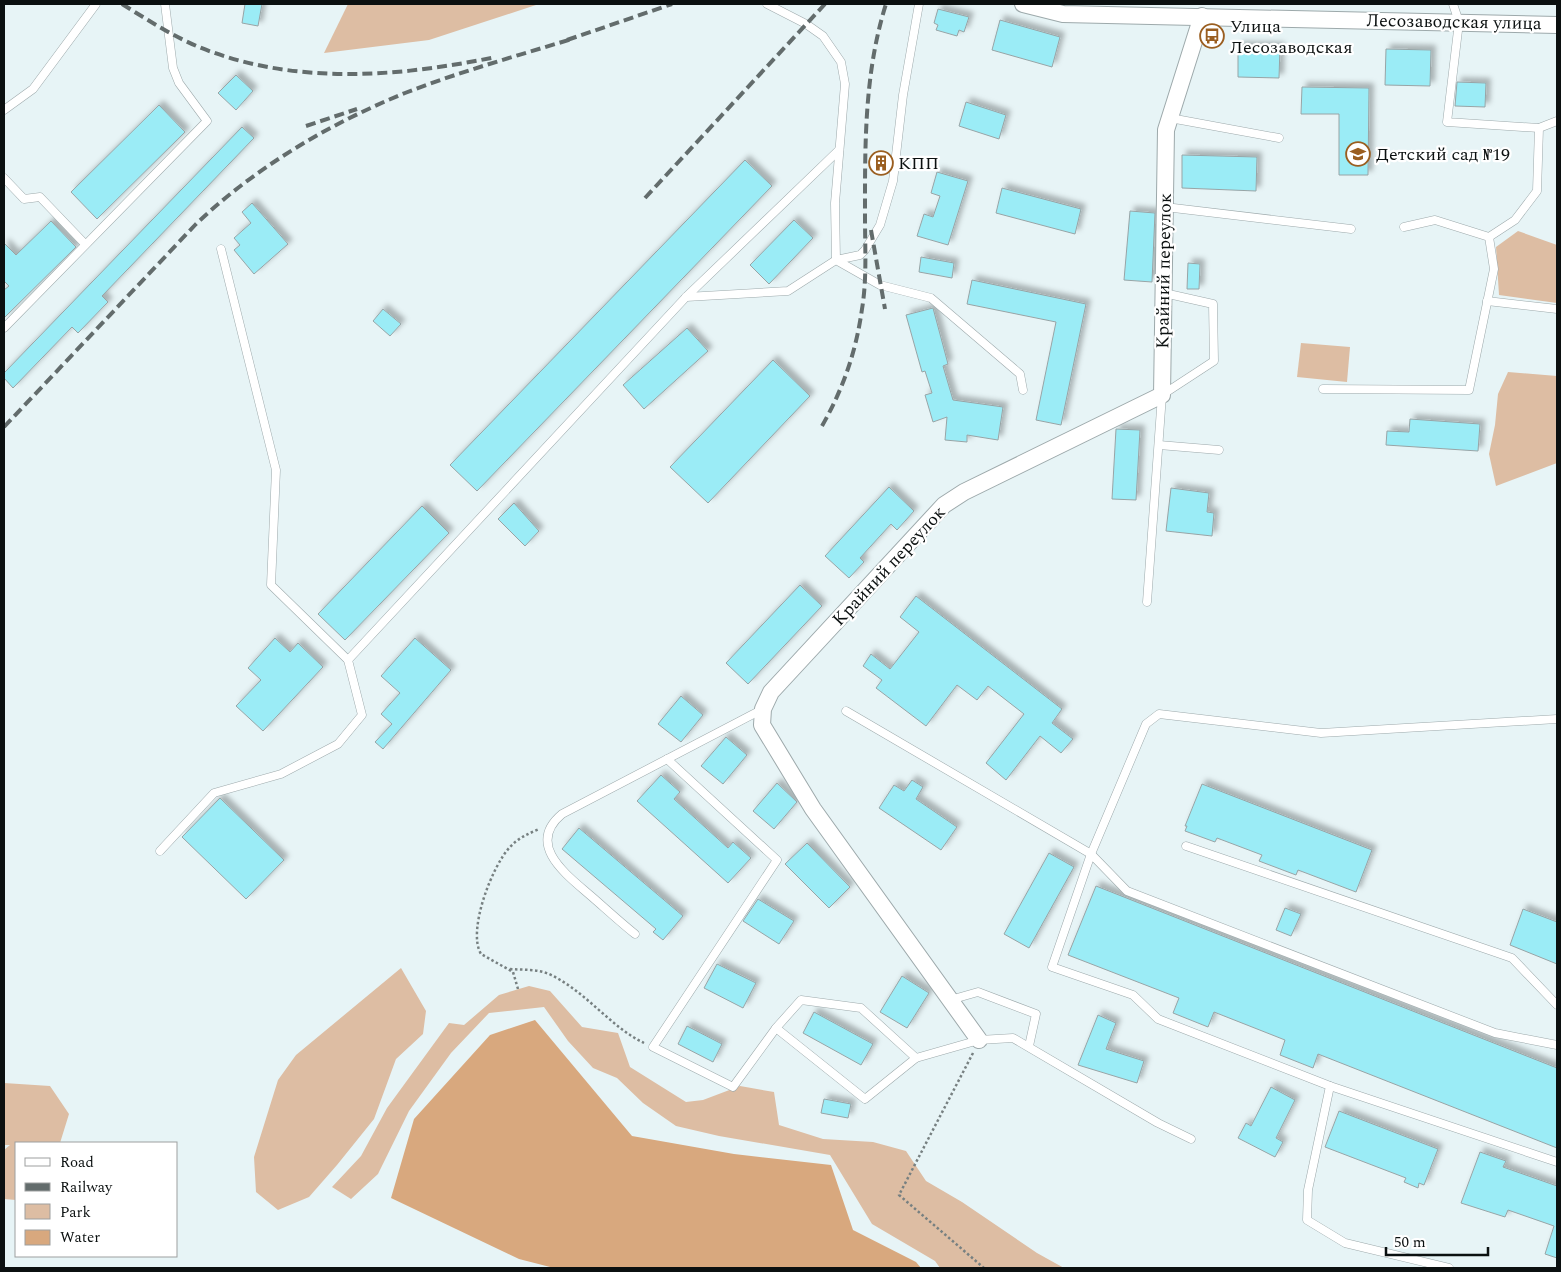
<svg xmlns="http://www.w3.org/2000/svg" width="1561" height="1272" font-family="Spectral,serif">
	<defs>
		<filter id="shadow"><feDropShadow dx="4.5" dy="-4.5" stdDeviation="2.5" flood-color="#0004"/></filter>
	</defs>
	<rect width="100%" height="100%" fill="#e7f4f6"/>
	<g fill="#ddbda3">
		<polygon points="348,4 539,4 429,40 324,53"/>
		<polygon points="1518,231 1557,245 1557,303 1499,295 1496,247"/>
		<polygon points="1301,343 1350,347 1347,382 1297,377"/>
		<polygon points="1508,372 1557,376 1557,463 1496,486 1489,454 1495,425 1498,394"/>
		<polygon points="401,968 426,1011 423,1034 396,1059 374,1119 337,1165 309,1197 278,1210 256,1192 254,1157 278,1080 296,1055"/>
		<polygon points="529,986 550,991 582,1027 618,1033 630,1067 686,1102 703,1100 740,1086 774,1092 779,1125 823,1139 873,1142 906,1151 926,1181 962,1202 1037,1253 1064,1268 940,1268 935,1261 872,1224 830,1155 719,1136 676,1126 643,1103 617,1078 593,1068 568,1041 544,1007 489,1013 451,1053 409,1111 378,1174 351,1199 332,1187 361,1156 387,1108 449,1023 464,1025 499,995"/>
		<polygon points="4,1083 50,1086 69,1114 60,1143 16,1143 16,1200 4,1199 4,1150 10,1145 4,1145"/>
	</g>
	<polygon fill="#d8a87e" points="535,1020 632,1136 734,1154 831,1165 853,1230 916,1262 921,1268 554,1268 519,1259 391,1198 414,1119 490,1035"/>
	<g fill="#9becf6" stroke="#98a4a6" filter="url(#shadow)">
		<polygon points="245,4 262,4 258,26 242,23"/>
		<polygon points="938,9 969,17 964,32 959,30 957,36 936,30 938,25 934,23"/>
		<polygon points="1000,20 1060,37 1052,67 992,50"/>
		<polygon points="1238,46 1280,47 1279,78 1238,77"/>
		<polygon points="1386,49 1431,50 1430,86 1385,85"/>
		<polygon points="236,75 253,91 236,110 218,93"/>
		<polygon points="1457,82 1486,83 1485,107 1455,106"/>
		<polygon points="1302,87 1369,88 1368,175 1339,175 1339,114 1301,114"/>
		<polygon points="966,102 1006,115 999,139 959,126"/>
		<polygon points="159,105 185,132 97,219 71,192"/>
		<polygon points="242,127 254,138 102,296 108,302 78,333 72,327 13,388 4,378 4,373"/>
		<polygon points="1182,155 1257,157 1256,191 1182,188"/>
		<polygon points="745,160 772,186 477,491 450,465"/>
		<polygon points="937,172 968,181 948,245 917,236 924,214 933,217 940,196 931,193"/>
		<polygon points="1002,188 1081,209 1075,234 996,213"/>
		<polygon points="252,203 288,244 254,274 234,250 240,245 234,238 251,223 242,212"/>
		<polygon points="1130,211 1155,213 1152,282 1124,280"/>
		<polygon points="794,220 813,238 769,284 750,265"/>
		<polygon points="51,221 76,247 4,318 4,290 9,286 4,281 4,243 16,255"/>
		<polygon points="921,257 954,263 952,278 919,272"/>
		<polygon points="1188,263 1200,264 1199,289 1187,289"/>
		<polygon points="972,280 1086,304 1061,425 1036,420 1056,322 967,304"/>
		<polygon points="933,308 948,364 943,366 953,400 1003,407 998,440 967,435 967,442 945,440 947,417 933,422 925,395 932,393 925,371 922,372 906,315"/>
		<polygon points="383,309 401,324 390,336 373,321"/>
		<polygon points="687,328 708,351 644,409 623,385"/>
		<polygon points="773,360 810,396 708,503 670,467"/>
		<polygon points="1410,419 1480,424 1478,451 1386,445 1387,431 1409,432"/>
		<polygon points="1116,429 1140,430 1136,500 1112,499"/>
		<polygon points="889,487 914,511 897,530 891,524 860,558 864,562 849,578 825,556"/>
		<polygon points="1171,488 1209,493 1207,512 1214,513 1212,536 1166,531"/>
		<polygon points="514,503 539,531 525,546 498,519"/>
		<polygon points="422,506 449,533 345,640 318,614"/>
		<polygon points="800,585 822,606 748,684 726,663"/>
		<polygon points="916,596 1062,709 1052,723 1073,739 1061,753 1040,736 1006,780 986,763 1024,714 988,686 977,700 957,685 926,726 876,688 882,680 863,666 871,654 890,669 919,632 900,617"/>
		<polygon points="275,638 290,652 298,643 323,667 263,731 236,706 261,680 248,668"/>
		<polygon points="415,638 451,670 383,749 375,742 392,724 381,714 400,693 381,676"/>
		<polygon points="681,696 703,715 681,742 658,724"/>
		<polygon points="726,737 747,755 723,784 701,766"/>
		<polygon points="661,775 680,792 674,799 728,848 733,842 751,858 728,883 637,801"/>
		<polygon points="912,780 923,787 916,799 957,827 941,850 879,808 894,785 904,791"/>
		<polygon points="777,783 797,802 774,829 753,811"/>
		<polygon points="1202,784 1372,850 1356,892 1298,870 1296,875 1259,861 1262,855 1217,838 1215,842 1185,831 1187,826 1185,826"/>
		<polygon points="220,798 284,860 246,899 182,837"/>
		<polygon points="579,828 683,916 663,940 653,932 656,929 562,849"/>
		<polygon points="807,843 850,887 829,908 785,864"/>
		<polygon points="1049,853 1074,867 1029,948 1004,934"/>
		<polygon points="1096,886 1557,1068 1557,1148 1318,1054 1313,1068 1280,1055 1285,1040 1214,1012 1208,1027 1173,1013 1179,998 1068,955"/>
		<polygon points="758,899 794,921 779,944 743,921"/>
		<polygon points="1285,908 1301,914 1291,936 1276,930"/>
		<polygon points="1523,909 1557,922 1557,964 1510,945"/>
		<polygon points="717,964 756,983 743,1008 704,988"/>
		<polygon points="902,976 929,993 907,1028 880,1012"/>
		<polygon points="814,1012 873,1044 861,1065 803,1033"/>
		<polygon points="1098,1015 1116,1023 1106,1049 1144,1061 1137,1083 1078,1065"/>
		<polygon points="687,1026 722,1044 713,1062 678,1044"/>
		<polygon points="1271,1087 1295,1100 1276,1138 1283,1142 1275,1157 1238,1138 1246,1123 1251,1126"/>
		<polygon points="824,1099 851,1104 848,1118 821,1113"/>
		<polygon points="1339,1111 1438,1149 1424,1185 1419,1183 1418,1188 1404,1182 1406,1178 1325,1147"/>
		<polygon points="1480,1152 1506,1161 1503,1167 1557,1186 1557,1258 1545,1254 1554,1226 1508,1210 1505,1217 1461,1203"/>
	</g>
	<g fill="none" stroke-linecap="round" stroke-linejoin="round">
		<g stroke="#9da9ab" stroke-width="9">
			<g id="lane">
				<polyline points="767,4 806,24 823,36 841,62 845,84 835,203 836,260 880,285 931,298 1020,374 1023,390"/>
				<polyline points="1453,4 1459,22 1447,122 1539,128 1557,121"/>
				<polyline points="4,110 33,89 96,4"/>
				<polyline points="1170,118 1279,138"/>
				<polyline points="4,178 24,199 40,197 85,244"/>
				<polyline points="1165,207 1351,229"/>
				<polyline points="1404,227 1435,220 1489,237 1515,220 1537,191 1539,128"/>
				<polyline points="221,249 276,470 271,585 348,660"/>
				<polyline points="686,297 788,291 836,260 860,255 865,250 880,225 893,181 903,95 919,4"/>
				<polyline points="1487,301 1557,309"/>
				<polyline points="4,328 207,121 179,83 173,68 165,4"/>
				<polyline points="1323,389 1469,390 1494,269 1489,237"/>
				<polyline points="1159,445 1219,450"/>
				<polyline points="1147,602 1162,395 1214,361 1213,304 1164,293"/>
				<polyline points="846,711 1091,854 1146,724 1159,714 1321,733 1557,719"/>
				<polyline points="667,759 777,860 653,1047 733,1087 776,1028 801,1000 861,1008 916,1058 979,1040 1013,1038 1158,1123 1191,1139"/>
				<polyline points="1186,846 1512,958 1557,1005"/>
				<polyline points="160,851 214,793 281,774 338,744 362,715 348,660 686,297 839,150"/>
				<path d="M635,934C620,922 606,909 591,896C567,875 525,845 562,814L763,709"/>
				<polyline points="950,1000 978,992 1036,1014 1029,1046"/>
				<polyline points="776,1028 865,1099 916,1058"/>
				<polyline points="1330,1086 1557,1162"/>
				<polyline points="1449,1268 1345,1243 1307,1220 1308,1190 1330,1086 1158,1019 1133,995 1052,967 1091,854 1127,891 1495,1033 1557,1045"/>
			</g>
		</g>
		<g stroke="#9da9ab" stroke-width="18">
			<g id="street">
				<polyline points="1023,4 1063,14 1557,25"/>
				<polyline points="979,1040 813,809 762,725 763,709 771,692 944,505 964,492 1162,395 1166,130 1202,16"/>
			</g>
		</g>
		<g stroke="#778081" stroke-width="2.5" stroke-dasharray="2.5 2.5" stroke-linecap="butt">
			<path d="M510,969C523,970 537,969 549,974C586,991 609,1026 644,1043"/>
			<path d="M518,989L513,972L481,954C467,931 492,866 510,847C518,838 528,834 539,829"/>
			<polyline points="973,1053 899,1195 984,1268"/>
		</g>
		<use href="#lane" stroke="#fff" stroke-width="8"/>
		<use href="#street" stroke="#fff" stroke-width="16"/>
		<g stroke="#636c6c" stroke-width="4" stroke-dasharray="10 5" stroke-linecap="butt">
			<path d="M122,4C151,22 180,41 212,52C304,85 403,76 496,57"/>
			<polyline points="567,40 672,4"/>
			<polyline points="306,126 357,109"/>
			<polyline points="645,198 825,4"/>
			<polyline points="871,230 885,309"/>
			<path d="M822,426C843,389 856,352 862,309C867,279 865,248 865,218C865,145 864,74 886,4"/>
			<path d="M4,427L196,224C256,167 329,124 405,93C459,72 516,56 572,39"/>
		</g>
	</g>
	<defs>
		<g id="bus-ring" transform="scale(1.25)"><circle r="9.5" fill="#fff" stroke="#9a5e20" stroke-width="1.5"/><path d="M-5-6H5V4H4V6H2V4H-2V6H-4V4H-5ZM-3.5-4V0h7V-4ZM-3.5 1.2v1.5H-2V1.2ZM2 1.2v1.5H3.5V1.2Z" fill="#9a5e20"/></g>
		<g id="school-ring" transform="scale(1.25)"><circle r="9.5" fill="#fff" stroke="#9a5e20" stroke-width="1.5"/><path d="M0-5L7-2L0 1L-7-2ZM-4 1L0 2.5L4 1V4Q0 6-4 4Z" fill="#9a5e20"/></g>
		<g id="building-ring" transform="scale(1.25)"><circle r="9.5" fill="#fff" stroke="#9a5e20" stroke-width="1.5"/><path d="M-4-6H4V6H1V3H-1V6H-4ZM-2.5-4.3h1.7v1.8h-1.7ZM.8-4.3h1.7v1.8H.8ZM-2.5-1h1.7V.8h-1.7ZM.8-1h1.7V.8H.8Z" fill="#9a5e20"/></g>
	</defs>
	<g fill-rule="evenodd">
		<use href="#bus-ring" x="1212" y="36"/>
		<use href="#school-ring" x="1358" y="154"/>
		<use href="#building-ring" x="881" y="163"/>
	</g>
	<g text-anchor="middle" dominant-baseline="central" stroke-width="4.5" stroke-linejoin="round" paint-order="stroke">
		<g font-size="18" fill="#0b1010" stroke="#fff">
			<text transform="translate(1454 22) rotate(1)">Лесозаводская улица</text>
			<text transform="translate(1164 271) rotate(-89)">Крайний переулок</text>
			<text transform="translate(889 566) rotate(-47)">Крайний переулок</text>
		</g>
		<g font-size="18" fill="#0b1010" stroke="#fff" text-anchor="start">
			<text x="1230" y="26">Улица<tspan x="1230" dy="21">Лесозаводская</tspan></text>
			<text x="1376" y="154">Детский сад №19</text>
			<text x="898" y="163">КПП</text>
		</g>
	</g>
	<rect width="1561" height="1272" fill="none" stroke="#0b1010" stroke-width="10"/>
	<rect x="15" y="1142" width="162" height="115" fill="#ffffff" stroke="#9d9f9f"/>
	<rect x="25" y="1158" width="25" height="8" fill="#ffffff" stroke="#9d9f9f"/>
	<text x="60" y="1167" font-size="15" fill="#0b1010">Road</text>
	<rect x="25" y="1183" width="25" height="8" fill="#636c6c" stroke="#9d9f9f"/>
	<text x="60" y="1192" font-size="15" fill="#0b1010">Railway</text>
	<rect x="25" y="1204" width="25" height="15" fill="#ddbda3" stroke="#9d9f9f"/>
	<text x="60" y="1217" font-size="15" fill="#0b1010">Park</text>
	<rect x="25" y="1230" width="25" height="15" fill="#d8a87e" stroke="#9d9f9f"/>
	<text x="60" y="1242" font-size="15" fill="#0b1010">Water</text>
	<path d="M1386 1247v8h102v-8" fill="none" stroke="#0b1010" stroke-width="2.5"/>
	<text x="1394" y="1247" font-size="15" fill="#0b1010" stroke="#ffffff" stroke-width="4" paint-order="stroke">50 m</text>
</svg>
